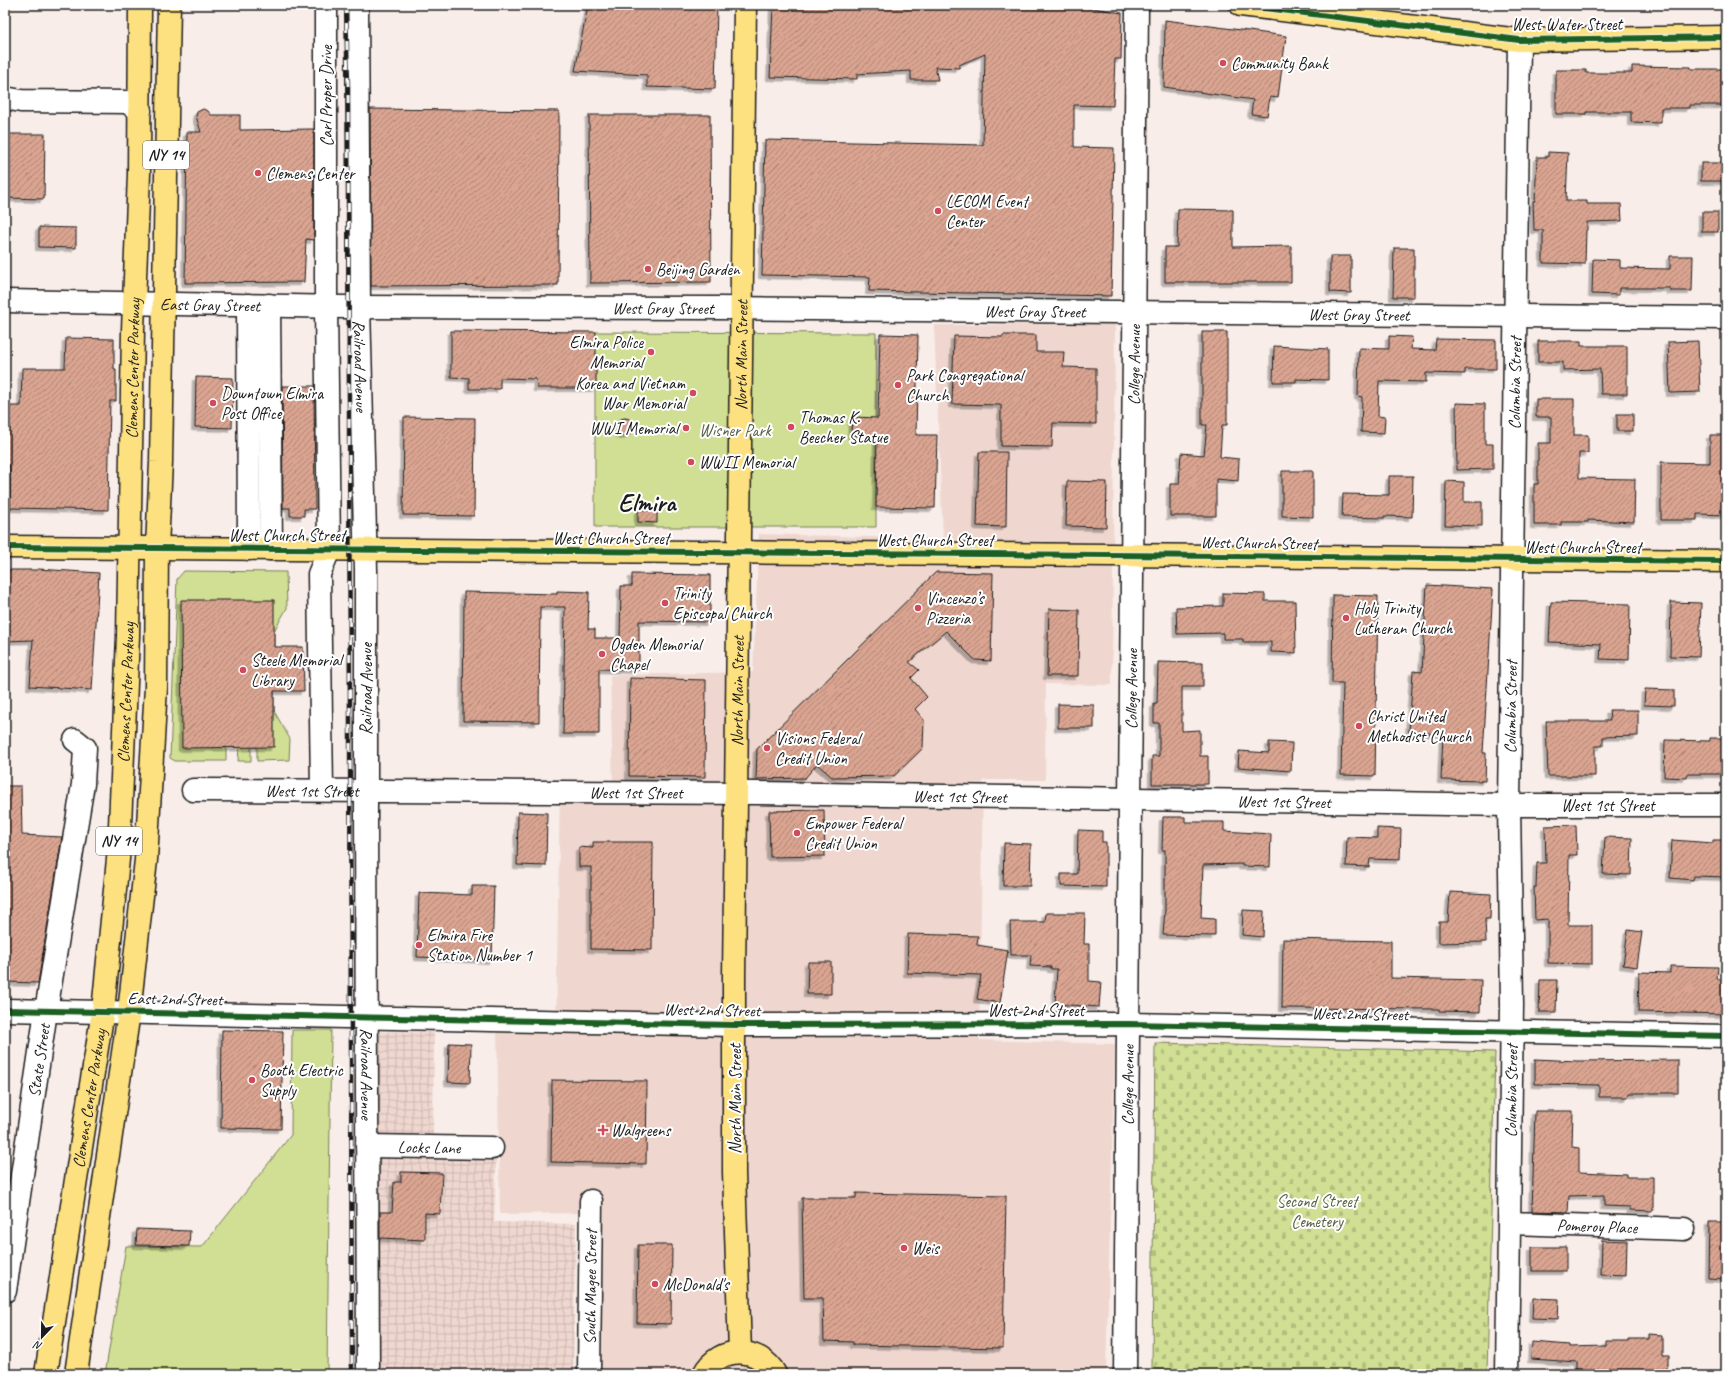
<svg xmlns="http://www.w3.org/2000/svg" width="1731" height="1379" font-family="Caveat,sans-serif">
	<defs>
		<pattern id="industrial-grid" width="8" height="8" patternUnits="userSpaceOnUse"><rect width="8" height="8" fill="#efd7cf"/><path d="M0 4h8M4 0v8" fill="none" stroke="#ccb8b1"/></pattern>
		<pattern id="cemetery-stones" width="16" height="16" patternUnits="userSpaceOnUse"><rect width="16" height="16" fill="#d0df93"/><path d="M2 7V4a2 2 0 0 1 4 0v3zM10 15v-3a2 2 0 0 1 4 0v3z" fill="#b2bf7e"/></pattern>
		<pattern id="building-hatch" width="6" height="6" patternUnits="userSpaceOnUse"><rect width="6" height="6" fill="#daa491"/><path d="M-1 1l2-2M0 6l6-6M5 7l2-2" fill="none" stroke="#b08576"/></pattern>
		<filter id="shadow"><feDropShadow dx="-3.5" dy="3.5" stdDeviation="0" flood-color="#0004"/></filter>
	</defs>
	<rect width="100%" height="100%" fill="#f8ede9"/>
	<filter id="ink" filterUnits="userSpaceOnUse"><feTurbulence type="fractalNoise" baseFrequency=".025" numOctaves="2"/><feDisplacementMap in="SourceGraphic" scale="8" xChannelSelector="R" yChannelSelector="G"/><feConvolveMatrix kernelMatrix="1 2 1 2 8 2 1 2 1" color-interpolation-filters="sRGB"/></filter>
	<g filter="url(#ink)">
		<polygon fill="#efd7cf" points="1115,324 1112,685 1046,684 1045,780 983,780 979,1040 1115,1044 1106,1374 589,1374 583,1213 500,1214 497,1028 556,1030 560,782 613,784 610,675 753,672 759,534 943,539 934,325"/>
		<polygon fill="url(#industrial-grid)" points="378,1032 434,1032 433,1141 497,1141 494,1222 576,1224 573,1374 376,1374"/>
		<g fill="#d0df93" stroke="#767e58">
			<polygon points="595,332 876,333 876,527 595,527"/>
			<polygon points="184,571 286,572 287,608 274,631 274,711 290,739 289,760 257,761 257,747 251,748 251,761 238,761 239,747 226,747 226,761 175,761 170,758 177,579"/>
			<polygon points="292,1030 331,1030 327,1374 105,1374 126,1246 202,1247 291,1135"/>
		</g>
		<polygon fill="url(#cemetery-stones)" stroke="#767e58" points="1155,1043 1495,1052 1487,1374 1297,1374 1152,1369"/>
		<g fill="url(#building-hatch)" stroke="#1c1c1c" filter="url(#shadow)">
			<polygon points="588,5 717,5 715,89 647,87 647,75 575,71"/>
			<polygon points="773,5 1076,5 1122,13 1121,59 1115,59 1113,106 1074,105 1074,147 1114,148 1111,296 869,291 870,277 762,275 765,140 983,145 985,54 959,65 959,68 935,67 938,80 911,80 911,71 857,74 857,79 770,77"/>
			<polygon points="1165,20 1286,36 1278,98 1270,97 1267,116 1251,114 1253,100 1164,87"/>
			<polygon points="1632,66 1691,67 1691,69 1726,69 1726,105 1690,105 1690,108 1661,108 1661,123 1631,122 1631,112 1586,112 1586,114 1556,114 1556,70 1586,70 1586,73 1632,73"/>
			<polygon points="203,109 208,111 211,115 240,115 240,130 314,129 314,240 306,239 304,282 185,283 187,132 201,132 196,116 197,112"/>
			<polygon points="370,109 559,111 558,285 371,286"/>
			<polygon points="589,115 710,115 711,282 590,283"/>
			<polygon points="5,134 45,134 44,199 5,198"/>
			<polygon points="1548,152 1568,153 1566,201 1587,201 1587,204 1621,204 1622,221 1587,222 1587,230 1586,230 1585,264 1543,263 1543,230 1534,230 1533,201 1535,201 1537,157 1548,157"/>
			<rect x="1701" y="163" width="25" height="18"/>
			<polygon points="1178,209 1233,210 1233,247 1291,246 1291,282 1165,282 1165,247 1177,247"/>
			<rect x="1702" y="212" width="16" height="20"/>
			<polygon points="39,227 76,228 76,248 39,247"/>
			<polygon points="1394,248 1414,248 1414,297 1393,297"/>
			<polygon points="1330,256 1351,256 1351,293 1330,292"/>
			<polygon points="1670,256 1693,256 1692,291 1670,291 1670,288 1619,288 1619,295 1592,294 1593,259 1620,260 1620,268 1670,269"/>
			<polygon points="451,331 596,332 596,388 537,388 536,379 500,378 500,389 469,389 469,378 451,377"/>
			<polygon points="1202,332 1227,332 1227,425 1222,425 1220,457 1239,459 1238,481 1216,479 1216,516 1170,516 1170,484 1179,484 1181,453 1204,455 1207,425 1202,425"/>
			<polygon points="880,334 918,335 916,435 937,435 935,508 876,507 877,436 851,435 852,417 878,418"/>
			<polygon points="1003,335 1036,335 1036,352 1064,352 1063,367 1096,368 1096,424 1053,423 1052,447 1001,446 1001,405 952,404 954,336 1003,337"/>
			<polygon points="1389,336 1412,337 1411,349 1435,350 1436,339 1496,340 1496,369 1465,369 1465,374 1426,373 1426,382 1379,381 1378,416 1385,417 1384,433 1361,432 1362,397 1358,396 1359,348 1389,349"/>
			<polygon points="66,338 114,339 114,369 116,369 116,401 110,401 108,510 10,508 10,466 5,466 5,406 21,406 22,368 65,368"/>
			<polygon points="1538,341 1581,341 1581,346 1627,346 1627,394 1601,394 1600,369 1563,370 1563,362 1538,362"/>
			<polygon points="1698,341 1700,392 1670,393 1668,342"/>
			<polygon points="1274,346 1328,349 1328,380 1296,379 1296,382 1273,382"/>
			<polygon points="196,377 233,378 232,428 195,427"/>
			<polygon points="282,386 314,386 315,509 304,509 304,516 290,516 290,508 283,508"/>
			<polygon points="1536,399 1574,399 1574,435 1588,435 1588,453 1579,453 1579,478 1635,479 1634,522 1588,520 1588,522 1561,522 1561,525 1534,525 1534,484 1538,484 1538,443 1551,443 1551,417 1536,417"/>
			<polygon points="1456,403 1485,404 1485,444 1493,444 1493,469 1457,470"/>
			<rect x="1617" y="414" width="16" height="17"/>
			<polygon points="404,417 475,418 474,516 403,515"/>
			<circle cx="625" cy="427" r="9"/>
			<polygon points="1710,435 1726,435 1726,515 1697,514 1697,520 1661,520 1661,462 1710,463"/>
			<polygon points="979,452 1007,452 1006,527 977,526"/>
			<polygon points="1282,471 1313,471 1313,517 1282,516"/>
			<polygon points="1389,476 1413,476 1412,517 1384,516 1384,518 1342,517 1343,494 1389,495"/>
			<polygon points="1067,481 1107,482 1106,527 1066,526"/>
			<polygon points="1446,481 1464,482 1464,502 1482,502 1482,526 1445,525"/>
			<polygon points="638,510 657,510 657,523 638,522"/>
			<polygon points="38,569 99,573 92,690 30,686 33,640 5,641 5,570 37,570"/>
			<polygon points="936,572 993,573 991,661 975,660 946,631 909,662 919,670 911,678 927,697 915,709 924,720 923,748 894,776 832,777 817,764 805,778 756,779 757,749"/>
			<polygon points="632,574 710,575 710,622 639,621 639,670 599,669 599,734 563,734 565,607 540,607 539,722 463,721 464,592 557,594 557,591 589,592 588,629 595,629 595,638 620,638 621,586 632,586"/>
			<polygon points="1427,585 1493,589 1483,753 1486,753 1485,781 1441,780 1443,734 1409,732 1413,671 1422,672"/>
			<polygon points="1223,593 1265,594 1265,601 1295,601 1296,653 1271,652 1271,642 1243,642 1243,639 1223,639 1223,633 1177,634 1176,607 1223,606"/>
			<polygon points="1333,595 1378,596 1375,776 1341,775 1343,683 1332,683"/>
			<polygon points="181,600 274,600 274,647 303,647 304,691 274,691 274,747 182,748"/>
			<polygon points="1551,602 1630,604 1629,660 1600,659 1601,644 1549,642"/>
			<polygon points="1671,602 1701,603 1699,657 1670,656"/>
			<polygon points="1049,609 1079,610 1078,676 1047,676"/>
			<polygon points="1158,662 1203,663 1203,687 1182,687 1182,731 1200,730 1200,756 1208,756 1208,784 1152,784 1152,756 1159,756 1159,723 1154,723 1154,704 1157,704"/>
			<polygon points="630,678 706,680 705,777 629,776"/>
			<polygon points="1645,689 1674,690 1674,706 1644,705"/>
			<polygon points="1058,704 1094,705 1094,728 1058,728"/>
			<polygon points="1609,710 1638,710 1638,736 1603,737 1603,746 1595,746 1595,776 1548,776 1546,721 1610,721"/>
			<polygon points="1710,738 1726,738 1726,774 1687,774 1687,778 1664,777 1665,740 1710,741"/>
			<polygon points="1269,742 1292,743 1291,771 1238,767 1239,751 1269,753"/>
			<polygon points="5,786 21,786 22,835 62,837 38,983 5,982"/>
			<polygon points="824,810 825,856 770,857 769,811"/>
			<polygon points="518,812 547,813 546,866 517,865"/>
			<polygon points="1163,817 1185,817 1185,822 1224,822 1224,831 1271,834 1270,867 1242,866 1242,864 1203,865 1201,918 1215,919 1215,936 1163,935 1165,909 1165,850 1162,850"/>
			<polygon points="1576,825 1577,855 1569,855 1568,925 1592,925 1592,964 1548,963 1548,919 1535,920 1534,887 1536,887 1537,863 1546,863 1545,826"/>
			<polygon points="1377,828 1401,829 1400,860 1370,859 1369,867 1346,866 1347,837 1377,838"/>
			<polygon points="1078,830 1102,831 1102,842 1106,842 1106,887 1061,886 1061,874 1077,874"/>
			<polygon points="1605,837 1632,838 1631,875 1603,874"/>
			<polygon points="1672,840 1713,843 1713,840 1726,840 1726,877 1694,876 1693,880 1670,878"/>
			<polygon points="593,842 653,842 652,950 591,949 591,867 579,867 579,847 593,848"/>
			<polygon points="1004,843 1031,844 1030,886 1003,886"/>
			<polygon points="472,886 494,886 492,960 417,957 419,893 472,895"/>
			<polygon points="1450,892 1491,894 1490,919 1485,919 1486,942 1439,943 1439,922 1448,922"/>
			<polygon points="1243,910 1264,911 1263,937 1242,935"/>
			<polygon points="1046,913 1085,913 1084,944 1089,944 1089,981 1101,982 1099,1007 1055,1004 1057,969 1051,969 1051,967 1030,966 1031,955 1011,955 1010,922 1045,922"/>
			<polygon points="1628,930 1642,932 1637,967 1623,965"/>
			<polygon points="908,934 978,936 977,945 1008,950 1000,1003 977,999 981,975 907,973"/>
			<polygon points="1283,939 1391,941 1391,978 1481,980 1480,1012 1439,1011 1439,1009 1282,1008"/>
			<polygon points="808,962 831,962 831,994 807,994"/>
			<polygon points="1670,966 1718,967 1717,979 1726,980 1726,1014 1638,1012 1639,972 1670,973"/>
			<polygon points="1540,980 1557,980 1556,1012 1539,1012"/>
			<polygon points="222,1030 283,1031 281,1129 221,1128"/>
			<polygon points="449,1043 471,1044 470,1083 448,1082"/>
			<polygon points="1535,1059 1577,1061 1678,1060 1678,1093 1629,1093 1628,1097 1599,1097 1599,1085 1535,1084"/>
			<polygon points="552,1080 647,1081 646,1164 551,1162"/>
			<polygon points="1535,1111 1573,1111 1572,1147 1579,1148 1579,1172 1626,1174 1626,1177 1653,1177 1653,1211 1630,1210 1630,1207 1604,1206 1604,1195 1569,1196 1568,1212 1532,1211"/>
			<polygon points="401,1172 442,1173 440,1214 425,1213 425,1240 380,1238 380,1212 392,1212 394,1182 401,1182"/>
			<polygon points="856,1193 1006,1196 1003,1348 853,1345 853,1342 824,1341 823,1298 804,1298 802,1198 856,1198"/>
			<polygon points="1709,1222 1726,1222 1726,1279 1708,1278"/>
			<polygon points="137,1229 190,1231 189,1246 136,1245"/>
			<polygon points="1602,1240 1627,1241 1626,1275 1601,1274"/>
			<polygon points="638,1245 672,1245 671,1324 637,1323"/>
			<rect x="1532" y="1247" width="34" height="24"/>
			<polygon points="1533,1298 1559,1299 1558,1319 1532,1318"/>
			<polygon points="1650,1334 1662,1335 1662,1354 1668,1354 1668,1373 1576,1374 1576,1362 1531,1359 1532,1342 1569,1345 1569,1347 1606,1346 1606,1341 1628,1341 1628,1339 1650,1339"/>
		</g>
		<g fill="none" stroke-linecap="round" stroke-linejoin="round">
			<g stroke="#1c1c1c" stroke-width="25">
				<g id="minor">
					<path id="s1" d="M357,5L359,307L366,570V813L368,1374"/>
					<polyline points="5,98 21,101 127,102 140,111"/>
					<path id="s2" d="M5,301L344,307L719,308L1726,318"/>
					<polyline points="248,305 249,549"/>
					<polyline points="269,305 271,549"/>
					<path id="s3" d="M193,790L760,793L1509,805H1726"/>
					<polyline points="322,790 319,574 329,550 326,306 326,5"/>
					<polyline points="5,1010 734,1025 1128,1024 1726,1036"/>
					<path id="s4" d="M367,1146L492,1148"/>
					<path id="s5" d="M1510,1223L1684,1229"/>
					<path id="s6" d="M5,1291L46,1011L83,784L85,748L75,740"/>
					<path id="s7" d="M589,1374L591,1201"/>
					<path id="s8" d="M1125,1374L1137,5"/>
					<path id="s9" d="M1507,1374L1512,1005L1509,805L1519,40"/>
				</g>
			</g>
			<g stroke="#1c1c1c" stroke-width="25">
				<g id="major">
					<polyline points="1241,5 1519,40 1726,37"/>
					<polyline points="5,547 1112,555 1726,561"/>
					<path id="s10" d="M740,1352L734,1172V977L745,5"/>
					<path id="s11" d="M46,1374L84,1128L103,1011L119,849L128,636L133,330L139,174L140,5"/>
					<polyline points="76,1374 129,1012 146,860 156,687 157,548 161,462 169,5"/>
					<path d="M704,1374C719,1345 760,1346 775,1374"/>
				</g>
			</g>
			<use href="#minor" stroke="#fff" stroke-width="22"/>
			<use href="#major" stroke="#fde080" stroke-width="22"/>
			<g stroke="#1c1c1c" stroke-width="4.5">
				<polyline id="rail" points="346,5 348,85 352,1374"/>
			</g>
			<use href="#rail" stroke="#fff" stroke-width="3" stroke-dasharray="9" stroke-linecap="butt"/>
			<g stroke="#fff" stroke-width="8">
				<g id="cycleway">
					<polyline points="1241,5 1519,40 1726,37"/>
					<polyline points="5,547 1112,555 1726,561"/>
					<polyline points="5,1010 734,1025 1128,1024 1726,1036"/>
				</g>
			</g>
			<use href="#cycleway" stroke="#1b5e20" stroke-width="6"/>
		</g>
	</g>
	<g fill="#d1495b" stroke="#fff" stroke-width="1.5">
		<circle cx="1223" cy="63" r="4"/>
		<circle cx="258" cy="173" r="4"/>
		<circle cx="938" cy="211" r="4"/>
		<circle cx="648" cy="269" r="4"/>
		<circle cx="651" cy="352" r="4"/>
		<circle cx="898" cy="385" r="4"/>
		<circle cx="693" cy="393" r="4"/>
		<circle cx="213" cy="403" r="4"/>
		<circle cx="791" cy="427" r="4"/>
		<circle cx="686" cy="428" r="4"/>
		<circle cx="691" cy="462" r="4"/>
		<circle cx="665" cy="603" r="4"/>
		<circle cx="918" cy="608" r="4"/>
		<circle cx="1346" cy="618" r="4"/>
		<circle cx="602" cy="654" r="4"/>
		<circle cx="243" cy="670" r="4"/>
		<circle cx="1359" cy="726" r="4"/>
		<circle cx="767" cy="748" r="4"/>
		<circle cx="797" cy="833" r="4"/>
		<circle cx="419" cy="945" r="4"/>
		<circle cx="252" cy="1080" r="4"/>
		<path d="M601 1124h4v4h4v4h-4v4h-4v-4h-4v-4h4z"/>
		<circle cx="904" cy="1248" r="4"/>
		<circle cx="655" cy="1284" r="4"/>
	</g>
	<g text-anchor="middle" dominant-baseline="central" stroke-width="4" stroke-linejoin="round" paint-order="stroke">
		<g fill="#fff" stroke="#606060" stroke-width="1">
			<rect x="143" y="141" width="46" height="28" rx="3"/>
			<rect x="96" y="827" width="46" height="28" rx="3"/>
		</g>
		<g font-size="16" font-weight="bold" fill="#1c1c1c">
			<text x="166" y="155">NY 14</text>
			<text x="119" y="841">NY 14</text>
		</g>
		<g font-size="17" fill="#1c1c1c" stroke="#fff">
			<text x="1567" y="24">West Water Street</text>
			<text transform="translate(326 96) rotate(-90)">Carl Proper Drive</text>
			<text stroke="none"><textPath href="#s2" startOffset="205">East Gray Street</textPath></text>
			<text stroke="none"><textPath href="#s2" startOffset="658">West Gray Street</textPath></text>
			<text stroke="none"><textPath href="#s2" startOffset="1030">West Gray Street</textPath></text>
			<text stroke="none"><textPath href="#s2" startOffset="1354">West Gray Street</textPath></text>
			<text stroke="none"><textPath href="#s10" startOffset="997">North Main Street</textPath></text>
			<text stroke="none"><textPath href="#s1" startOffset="361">Railroad Avenue</textPath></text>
			<text stroke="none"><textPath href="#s8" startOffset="1009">College Avenue</textPath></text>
			<text stroke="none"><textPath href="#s11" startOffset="1011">Clemens Center Parkway</textPath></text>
			<text stroke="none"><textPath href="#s9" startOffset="991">Columbia Street</textPath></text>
			<text x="287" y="535">West Church Street</text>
			<text x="611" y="538">West Church Street</text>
			<text x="935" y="540">West Church Street</text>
			<text transform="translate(1259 543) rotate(1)">West Church Street</text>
			<text x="1583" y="547">West Church Street</text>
			<text transform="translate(366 689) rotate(-90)">Railroad Avenue</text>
			<text stroke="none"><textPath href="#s8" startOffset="685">College Avenue</textPath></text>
			<text stroke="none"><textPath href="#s10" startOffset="661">North Main Street</textPath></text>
			<text stroke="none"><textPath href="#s11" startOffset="687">Clemens Center Parkway</textPath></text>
			<text stroke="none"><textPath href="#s9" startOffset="667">Columbia Street</textPath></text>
			<text stroke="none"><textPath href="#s3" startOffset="119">West 1st Street</textPath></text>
			<text stroke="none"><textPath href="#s3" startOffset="443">West 1st Street</textPath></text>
			<text stroke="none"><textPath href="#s3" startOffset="767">West 1st Street</textPath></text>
			<text stroke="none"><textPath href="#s3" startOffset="1091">West 1st Street</textPath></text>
			<text stroke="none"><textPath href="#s3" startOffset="1415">West 1st Street</textPath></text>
			<text transform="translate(175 999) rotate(1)">East 2nd Street</text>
			<text transform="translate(712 1010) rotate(1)">West 2nd Street</text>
			<text x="1036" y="1010">West 2nd Street</text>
			<text transform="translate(1360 1014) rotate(1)">West 2nd Street</text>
			<text stroke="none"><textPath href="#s6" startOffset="233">State Street</textPath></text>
			<text stroke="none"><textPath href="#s1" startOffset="1069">Railroad Avenue</textPath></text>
			<text stroke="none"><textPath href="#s8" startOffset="289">College Avenue</textPath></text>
			<text stroke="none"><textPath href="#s9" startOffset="283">Columbia Street</textPath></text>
			<text stroke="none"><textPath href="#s11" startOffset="279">Clemens Center Parkway</textPath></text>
			<text transform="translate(735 1099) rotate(-90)">North Main Street</text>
			<text stroke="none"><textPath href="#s4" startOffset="62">Locks Lane</textPath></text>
			<text stroke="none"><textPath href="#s5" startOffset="87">Pomeroy Place</textPath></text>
			<text stroke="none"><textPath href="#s7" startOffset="87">South Magee Street</textPath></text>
		</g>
		<g font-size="17" fill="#1c1c1c" stroke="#fff" text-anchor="start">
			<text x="1231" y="63">Community Bank</text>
			<text x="266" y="173">Clemens Center</text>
			<text x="946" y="201">LECOM Event<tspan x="946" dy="20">Center</tspan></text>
			<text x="656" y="269">Beijing Garden</text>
			<text x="643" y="342" text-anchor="end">Elmira Police<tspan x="643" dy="20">Memorial</tspan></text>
			<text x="906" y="375">Park Congregational<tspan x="906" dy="20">Church</tspan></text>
			<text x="685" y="383" text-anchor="end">Korea and Vietnam<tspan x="685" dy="20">War Memorial</tspan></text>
			<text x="221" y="393">Downtown Elmira<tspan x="221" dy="20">Post Office</tspan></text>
			<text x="799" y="417">Thomas K.<tspan x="799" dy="20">Beecher Statue</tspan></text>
			<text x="678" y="428" text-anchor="end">WWI Memorial</text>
			<text x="699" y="462">WWII Memorial</text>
			<text x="673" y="593">Trinity<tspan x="673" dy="20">Episcopal Church</tspan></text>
			<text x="926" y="598">Vincenzo’s<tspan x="926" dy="20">Pizzeria</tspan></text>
			<text x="1354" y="608">Holy Trinity<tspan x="1354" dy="20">Lutheran Church</tspan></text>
			<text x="610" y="644">Ogden Memorial<tspan x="610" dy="20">Chapel</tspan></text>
			<text x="251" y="660">Steele Memorial<tspan x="251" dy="20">Library</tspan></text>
			<text x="1367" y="716">Christ United<tspan x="1367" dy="20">Methodist Church</tspan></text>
			<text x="775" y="738">Visions Federal<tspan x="775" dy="20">Credit Union</tspan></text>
			<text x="805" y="823">Empower Federal<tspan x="805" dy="20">Credit Union</tspan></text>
			<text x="427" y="935">Elmira Fire<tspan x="427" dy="20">Station Number 1</tspan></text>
			<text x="260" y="1070">Booth Electric<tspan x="260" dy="20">Supply</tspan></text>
			<text x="611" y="1130">Walgreens</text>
			<text x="912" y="1248">Weis</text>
			<text x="663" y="1284">McDonald's</text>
		</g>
		<g font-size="17" fill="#5b6046" stroke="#fff">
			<text x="735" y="430">Wisner Park</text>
			<text x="1317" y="1201">Second Street<tspan x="1317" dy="20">Cemetery</tspan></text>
		</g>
		<g font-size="25" font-weight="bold" fill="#1c1c1c" stroke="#fff">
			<text x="647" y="503">Elmira</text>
		</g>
	</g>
	<rect width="1731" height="1379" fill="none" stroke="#fff" stroke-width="20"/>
	<rect x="10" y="10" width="1711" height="1359" fill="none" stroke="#1c1c1c" stroke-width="1.5" filter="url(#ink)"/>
	<g transform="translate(42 1337) rotate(202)" stroke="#ffffff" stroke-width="3" paint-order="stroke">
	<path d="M0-3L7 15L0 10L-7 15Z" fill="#1c1c1c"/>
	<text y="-6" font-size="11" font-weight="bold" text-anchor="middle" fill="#1c1c1c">N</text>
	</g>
</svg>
